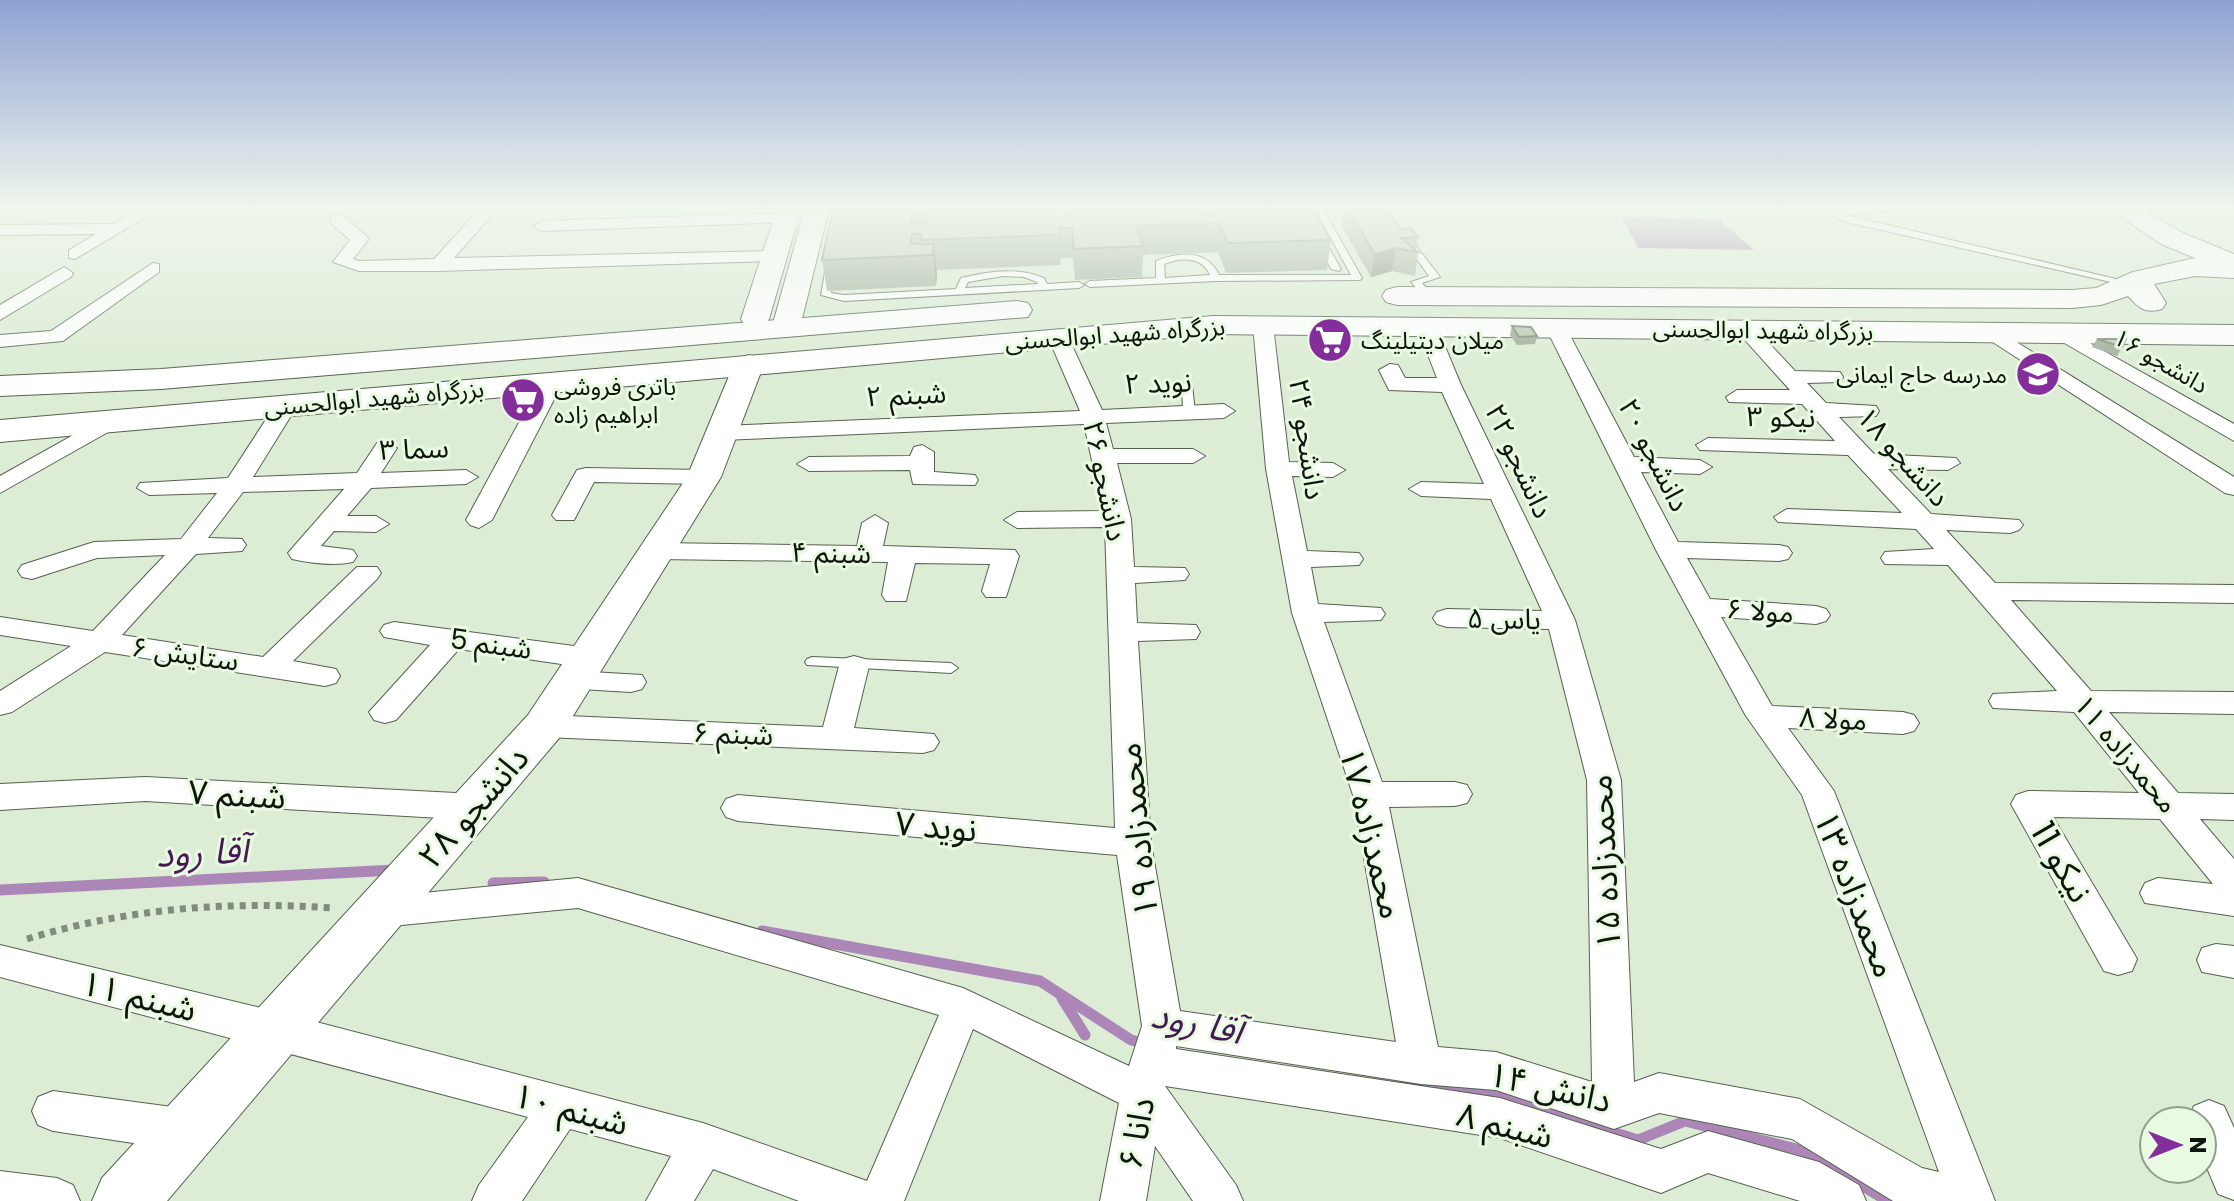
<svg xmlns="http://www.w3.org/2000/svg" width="2234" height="1201" font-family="Poppins,'Noto Sans Arabic',sans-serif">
	<rect width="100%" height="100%" fill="#dcecd5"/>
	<polygon fill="#ab86b6" points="1621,216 1720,220 1754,250 1638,248"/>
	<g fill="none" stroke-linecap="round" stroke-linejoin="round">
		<g stroke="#ab86b6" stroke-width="11">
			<polyline points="493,883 544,882"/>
			<polyline points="0,890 395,870"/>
			<polyline points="762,931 1040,981 1131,1040 1147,1044"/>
			<polyline points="1062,998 1085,1035"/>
			<polyline points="1405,1084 1498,1097 1638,1140 1685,1121 1804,1151 1888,1201"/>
		</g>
		<g stroke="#54624e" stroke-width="2">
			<g id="lane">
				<path d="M1315,209H1323L1362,278L1360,280L1216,281L1090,287L1085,284L1090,281L1156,278V261C1179,252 1207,249 1219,275H1351ZM1177,260C1192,258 1204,261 1210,275L1165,278L1164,264Z"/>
				<path d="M1814,209H1826L1835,212C1848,205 1900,209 1918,209L1914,211L1841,214L2116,279L2111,282L1846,222Z"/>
				<polygon points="1407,237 1410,238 1440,277 1422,283 1433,296 1431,298 1425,298 1411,282 1429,276 1403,240"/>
				<polygon points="1321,238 1325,241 1341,269 1339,271 1331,269 1317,241"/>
				<path d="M830,269L835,272L831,293L844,295L956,289L961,278C989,271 1017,267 1044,278L1047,284L1079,282L1084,285L1079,288L844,301L821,295L825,272ZM1003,276L1024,277L1037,282L1038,284L965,288L968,282Z"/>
				<polygon points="1187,382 1192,385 1195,412 1189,415 1183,412 1182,385"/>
				<polygon points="812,657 951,663 958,668 951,673 807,665 805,662 807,659"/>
			</g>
		</g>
		<g stroke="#54624e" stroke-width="2">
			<g id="street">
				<polygon points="139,209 159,209 75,259 69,258 69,250 96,234 0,235 0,225 114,224"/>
				<polygon points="482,212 490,217 454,258 776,251 785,256 776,261 437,271 359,271 333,262 350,240 331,223 331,215 343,215 369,239 353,259 359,261 434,259 476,213"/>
				<polygon points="786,213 792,214 792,222 542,231 533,226 542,221"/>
				<polygon points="153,263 159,264 159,272 63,341 0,347 0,335 51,331"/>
				<polygon points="64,267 73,273 71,277 0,320 0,305"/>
				<polygon points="1263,319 1273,325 1289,462 1333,463 1345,470 1333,477 1292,476 1307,551 1359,553 1363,559 1359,565 1311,567 1318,604 1381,608 1385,614 1381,620 1324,622 1382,782 1455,782 1467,785 1472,794 1467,803 1455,806 1389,807 1438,1047 1496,1052 1592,1082 1587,780 1549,629 1447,627 1437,624 1433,618 1437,612 1447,609 1542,611 1491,499 1421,496 1409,489 1421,482 1484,484 1442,392 1389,390 1379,370 1390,364 1398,365 1405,378 1437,378 1417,327 1427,321 1437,327 1461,385 1575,620 1621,780 1634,1082 1659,1073 1800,1099 1922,1168 1939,1172 1802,795 1746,716 1656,550 1546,328 1556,322 1566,328 1634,457 1700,460 1712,467 1700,474 1641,472 1678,542 1779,545 1788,547 1792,553 1788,559 1779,561 1687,558 1710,599 1816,606 1826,609 1830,615 1826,621 1816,624 1721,617 1772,706 1903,712 1914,715 1919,723 1914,731 1903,734 1788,728 1834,791 1995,1201 1893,1201 1792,1139 1659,1113 1614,1129 1496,1090 1421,1084 1176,1046 1176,1049 1500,1098 1661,1149 1708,1131 1819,1162 1859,1185 1866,1201 1800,1201 1708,1173 1661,1193 1500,1138 1165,1086 1236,1185 1243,1201 1193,1201 1155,1146 1146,1201 1100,1201 1119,1103 973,1029 904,1201 799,1201 713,1169 694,1201 646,1201 671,1156 570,1129 522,1201 472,1201 479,1185 528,1117 0,977 0,945 278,1012 703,1123 867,1181 939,1015 578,908 381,927 368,923 362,912 368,901 381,897 578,878 963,988 1129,1066 1142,1026 1117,855 738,821 726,817 721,808 726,799 738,795 1115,828 1105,527 1017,528 1004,520 1017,512 1103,511 1084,424 722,440 710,433 722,426 1080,411 1048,337 1058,331 1068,337 1102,410 1224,404 1235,411 1224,418 1106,423 1113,449 1193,449 1205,456 1193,463 1117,463 1131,519 1134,567 1185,568 1189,574 1185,580 1135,583 1137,623 1196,625 1200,632 1196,639 1138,641 1151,843 1180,1011 1396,1042 1353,795 1292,613 1266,469 1253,325"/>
				<polygon points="1746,324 1753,326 1795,371 1840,372 1843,377 1840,382 1807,383 1826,403 1876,406 1879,411 1876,416 1839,417 1874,454 1956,458 1960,463 1948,470 1888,469 1931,514 2019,520 2023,525 2019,530 2010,533 1946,530 1995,583 2234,585 2234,603 2011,600 2091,691 2234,692 2234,714 2109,712 2178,793 2234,794 2234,820 2200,819 2234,859 2234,916 2145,903 2140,893 2145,883 2158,878 2213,884 2160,819 2053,817 2137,959 2132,971 2118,975 2104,971 2011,804 2016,795 2028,791 2139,793 2074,712 1993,708 1989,701 1993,694 2057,691 1948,565 1885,564 1881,558 1885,552 1934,549 1916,529 1778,522 1774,517 1787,509 1902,513 1848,455 1700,450 1696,445 1708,438 1835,441 1802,404 1729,402 1726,397 1737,390 1790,390 1736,330"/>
				<polygon points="1992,327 2234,477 2234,495 2225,493 1985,337 1982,333"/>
				<polygon points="2061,327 2234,424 2234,441 2054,337 2051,333 2054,329"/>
				<polygon points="552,376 563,382 492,520 479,528 470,525 466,520 541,382"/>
				<path d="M286,399L297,406L253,477L357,473L377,443L385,441L397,448L381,473L466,470L478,477L466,484L371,488L347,516H376L389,524L376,532L334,531L321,546L353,550L357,556L353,562C335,566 310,563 292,559L288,553L344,489L243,492L208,538L242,539L246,545L242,551L196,554L122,635L263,657L357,567H377L381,573L377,579L293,661L336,669L340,676L336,683L325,686L105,652L12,712L0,715V691L71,646L0,635V617L93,631L165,555L97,558L32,579L22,577L18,571L22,565L94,542L181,539L217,493L149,495L137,488L140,483L228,478L278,401Z"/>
				<polygon points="109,415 120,422 117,427 0,493 0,476"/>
				<polygon points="922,445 934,452 934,472 975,475 978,480 975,485 913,484 910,470 809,471 797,464 809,457 910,456 914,447"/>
				<polygon points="586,468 704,470 716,477 704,484 594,482 574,520 556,520 552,515 577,470"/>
				<polygon points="875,515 888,523 883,546 1015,550 1019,556 1006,597 986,597 982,591 990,564 915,563 906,601 886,601 882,595 888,562 657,559 648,557 644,551 648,545 657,543 857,546 862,523"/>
				<polygon points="394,622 589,648 599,651 604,658 599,665 589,668 459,649 396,720 385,723 374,720 369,712 430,645 384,637 380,631 384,625"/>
				<polygon points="854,656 865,659 869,666 854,728 934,734 939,742 934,750 923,753 544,737 533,734 528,726 533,718 544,715 823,727 839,666 843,659"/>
				<polygon points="574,671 642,675 646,682 642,689 631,692 563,688 559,681 563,674"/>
				<polygon points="145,777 475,794 487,798 492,807 487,816 475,820 145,801 0,810 0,784"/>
				<polygon points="2216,944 2234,946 2234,978 2202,972 2197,960 2202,948"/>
				<polygon points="53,1091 187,1109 202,1115 209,1130 202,1145 187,1151 53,1131 38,1125 32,1111 38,1097"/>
				<polygon points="2209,1100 2224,1106 2234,1128 2234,1200 2218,1194 2202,1156 2202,1121 2187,1121 2194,1106"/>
				<polygon points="0,1171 57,1178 73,1185 80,1201 0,1201"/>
			</g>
		</g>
		<g stroke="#54624e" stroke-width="2">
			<g id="secondary">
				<polygon points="777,209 801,209 769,319 765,325 745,325 741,319"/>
				<polygon points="805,209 829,209 800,327 796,333 776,333 772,327"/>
				<polygon points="749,355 760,358 764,364 721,477 560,737 167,1201 92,1201 102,1178 528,715 687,477 734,364 738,358"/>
			</g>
		</g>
		<g stroke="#54624e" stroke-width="2">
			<g id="primary">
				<path d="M2109,209H2141L2183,233L2234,254V278L2195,276L2154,284L2166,303L2162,309C2145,314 2139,308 2128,296L2101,305L2072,308L1397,305L1386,302L1382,296L1386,290L1397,287L2072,290L2096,288L2133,272L2195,258L2163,245Z"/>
				<polygon points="1017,301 1028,303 1032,310 1028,317 161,389 0,396 0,376 161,369"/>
				<polygon points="1213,316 2234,325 2234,345 1213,334 0,442 0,420"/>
			</g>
		</g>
		<path stroke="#818c7c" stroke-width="7" stroke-dasharray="6 6" stroke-linecap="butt" d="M27,939C128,908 228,901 333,908"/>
		<use href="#lane" fill="#fff" fill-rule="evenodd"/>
		<use href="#street" fill="#fff" fill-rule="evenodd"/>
		<use href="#secondary" fill="#fff" fill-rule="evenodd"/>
		<use href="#primary" fill="#fff" fill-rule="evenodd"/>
	</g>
	<g fill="#a0ae9a" fill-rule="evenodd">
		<path d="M833,209H1201L1203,214H1205L1206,209H1312L1331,240L1327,270L1226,273L1218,252L1143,255L1142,277L1075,280L1073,258H1060L1061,265L937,270L936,286L827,291L822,260ZM1063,211L1064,217L1054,218L1053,212Z"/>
		<polygon points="1344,209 1386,209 1401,229 1418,237 1416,250 1418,252 1415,276 1392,271 1371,277 1342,227"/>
		<polygon points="1512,326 1537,336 1535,344 1517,345 1510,335"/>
		<polygon points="2097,339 2122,347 2117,356 2092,347"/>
	</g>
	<g fill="#828d7d">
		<polygon points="934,244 937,275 936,286 933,255"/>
		<polygon points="1396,248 1392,271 1371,277 1375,254"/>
	</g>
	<g fill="#bacab3" stroke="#828d7d" stroke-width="2" fill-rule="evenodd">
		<path d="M833,209H1053L1054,218L1069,217L1067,209H1201L1203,214H1214L1212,209H1312L1331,240L1228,243L1219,223L1136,226L1143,246L1074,249L1072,228H1059L1060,235L921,240V234H912L911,244H934L933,255L822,260ZM913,212H927L926,223H911Z"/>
		<polygon points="1347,209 1386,209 1401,229 1411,228 1418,237 1401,238 1418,252 1396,248 1375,254"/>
		<polygon points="1512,326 1531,327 1537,336 1519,337"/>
		<polygon points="2097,339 2126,339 2122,347"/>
	</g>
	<linearGradient id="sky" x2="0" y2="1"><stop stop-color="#8fa2d4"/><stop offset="0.55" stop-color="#eff6ec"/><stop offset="1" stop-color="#eff6ec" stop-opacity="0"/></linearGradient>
	<rect width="2234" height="377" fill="url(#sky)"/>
	<defs>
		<g id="supermarket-disc" transform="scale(2.3)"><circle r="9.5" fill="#842e9c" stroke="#e9fae2"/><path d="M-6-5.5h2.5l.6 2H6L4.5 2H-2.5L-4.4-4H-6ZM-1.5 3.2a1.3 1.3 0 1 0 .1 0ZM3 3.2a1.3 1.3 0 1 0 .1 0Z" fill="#fff"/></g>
		<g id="school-disc" transform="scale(2.3)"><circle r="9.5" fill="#842e9c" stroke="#e9fae2"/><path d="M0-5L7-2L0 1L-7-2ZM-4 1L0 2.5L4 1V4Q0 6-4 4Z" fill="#fff"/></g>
	</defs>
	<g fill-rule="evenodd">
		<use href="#supermarket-disc" x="1330" y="340"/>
		<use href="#school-disc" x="2038" y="374"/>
		<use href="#supermarket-disc" x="523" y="400"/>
	</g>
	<g text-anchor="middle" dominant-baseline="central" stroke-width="6" stroke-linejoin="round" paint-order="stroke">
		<g font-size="24" fill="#0f150d" stroke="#e9fae2">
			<text transform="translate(1763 330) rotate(1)">بزرگراه شهید ابوالحسنی</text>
			<text transform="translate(1115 334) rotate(-4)">بزرگراه شهید ابوالحسنی</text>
			<text transform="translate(2161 361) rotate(30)">دانشجو ۱۶</text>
			<text transform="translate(374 398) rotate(-5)">بزرگراه شهید ابوالحسنی</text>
		</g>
		<g font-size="24" fill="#0f150d" stroke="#e9fae2" text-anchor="start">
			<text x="1361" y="340">میلان دیتیلینگ</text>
			<text x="2007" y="374" text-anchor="end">مدرسه حاج ایمانی</text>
			<text x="554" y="386">باتری فروشی<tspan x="554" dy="28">ابراهیم زاده</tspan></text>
		</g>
		<g font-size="28" fill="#0f150d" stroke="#e9fae2">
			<text transform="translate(1158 383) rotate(-2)">نوید ۲</text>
			<text transform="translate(906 395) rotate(-3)">شبنم ۲</text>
			<text transform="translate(1781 417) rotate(1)">نیکو ۳</text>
			<text transform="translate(1307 439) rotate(82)">دانشجو ۲۴</text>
			<text transform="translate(414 449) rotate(-2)">سما ۳</text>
			<text transform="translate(1654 455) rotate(63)">دانشجو ۲۰</text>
			<text transform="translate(1903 457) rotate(48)">دانشجو ۱۸</text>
			<text transform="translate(1519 461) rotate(65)">دانشجو ۲۲</text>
			<text transform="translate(1105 481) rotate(78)">دانشجو ۲۶</text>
			<text transform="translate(831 553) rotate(1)">شبنم ۴</text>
			<text transform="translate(1760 611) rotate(4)">مولا ۶</text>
			<text transform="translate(1504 619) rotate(1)">یاس ۵</text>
			<text transform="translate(491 644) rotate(8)">شبنم 5</text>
			<text transform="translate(185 654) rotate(8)">ستایش ۶</text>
			<text transform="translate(1833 719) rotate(3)">مولا ۸</text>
			<text transform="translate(733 734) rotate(2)">شبنم ۶</text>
			<text transform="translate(2126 754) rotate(50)">محمدزاده ۱۱</text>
		</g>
		<g font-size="34" fill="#0f150d" stroke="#e9fae2">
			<text transform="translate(237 794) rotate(3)">شبنم ۷</text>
			<text transform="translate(473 807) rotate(-49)">دانشجو ۲۸</text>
			<text transform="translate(936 826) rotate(5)">نوید ۷</text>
			<text transform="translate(1137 830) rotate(-96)">محمدزاده ۱۹</text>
			<text transform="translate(1372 833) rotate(76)">محمدزاده ۱۷</text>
			<text transform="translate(1604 862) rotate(-93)">محمدزاده ۱۵</text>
			<text transform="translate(2062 862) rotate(60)">نیکو 11</text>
			<text transform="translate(1856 894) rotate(69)">محمدزاده ۱۳</text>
			<text transform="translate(139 996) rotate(14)">شبنم ۱۱</text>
			<text transform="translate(1550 1087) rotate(13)">دانش ۱۴</text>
			<text transform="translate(571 1109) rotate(15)">شبنم ۱۰</text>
			<text transform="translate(1505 1125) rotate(14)">شبنم ۸</text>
			<text transform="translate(1136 1133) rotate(-79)">دانا ۶</text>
		</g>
		<g font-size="36" font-style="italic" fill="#471954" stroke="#e9fae2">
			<text transform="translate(202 852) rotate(-3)">آقا رود</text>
			<text transform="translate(1197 1023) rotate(11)">آقا رود</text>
		</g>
	</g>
	<g transform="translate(2178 1145) rotate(90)"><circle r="38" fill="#e9fae2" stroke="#929e8d" stroke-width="2"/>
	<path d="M0-6L14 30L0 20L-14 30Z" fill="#842e9c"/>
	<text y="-12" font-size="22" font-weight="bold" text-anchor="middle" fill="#0f150d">N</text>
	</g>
</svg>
